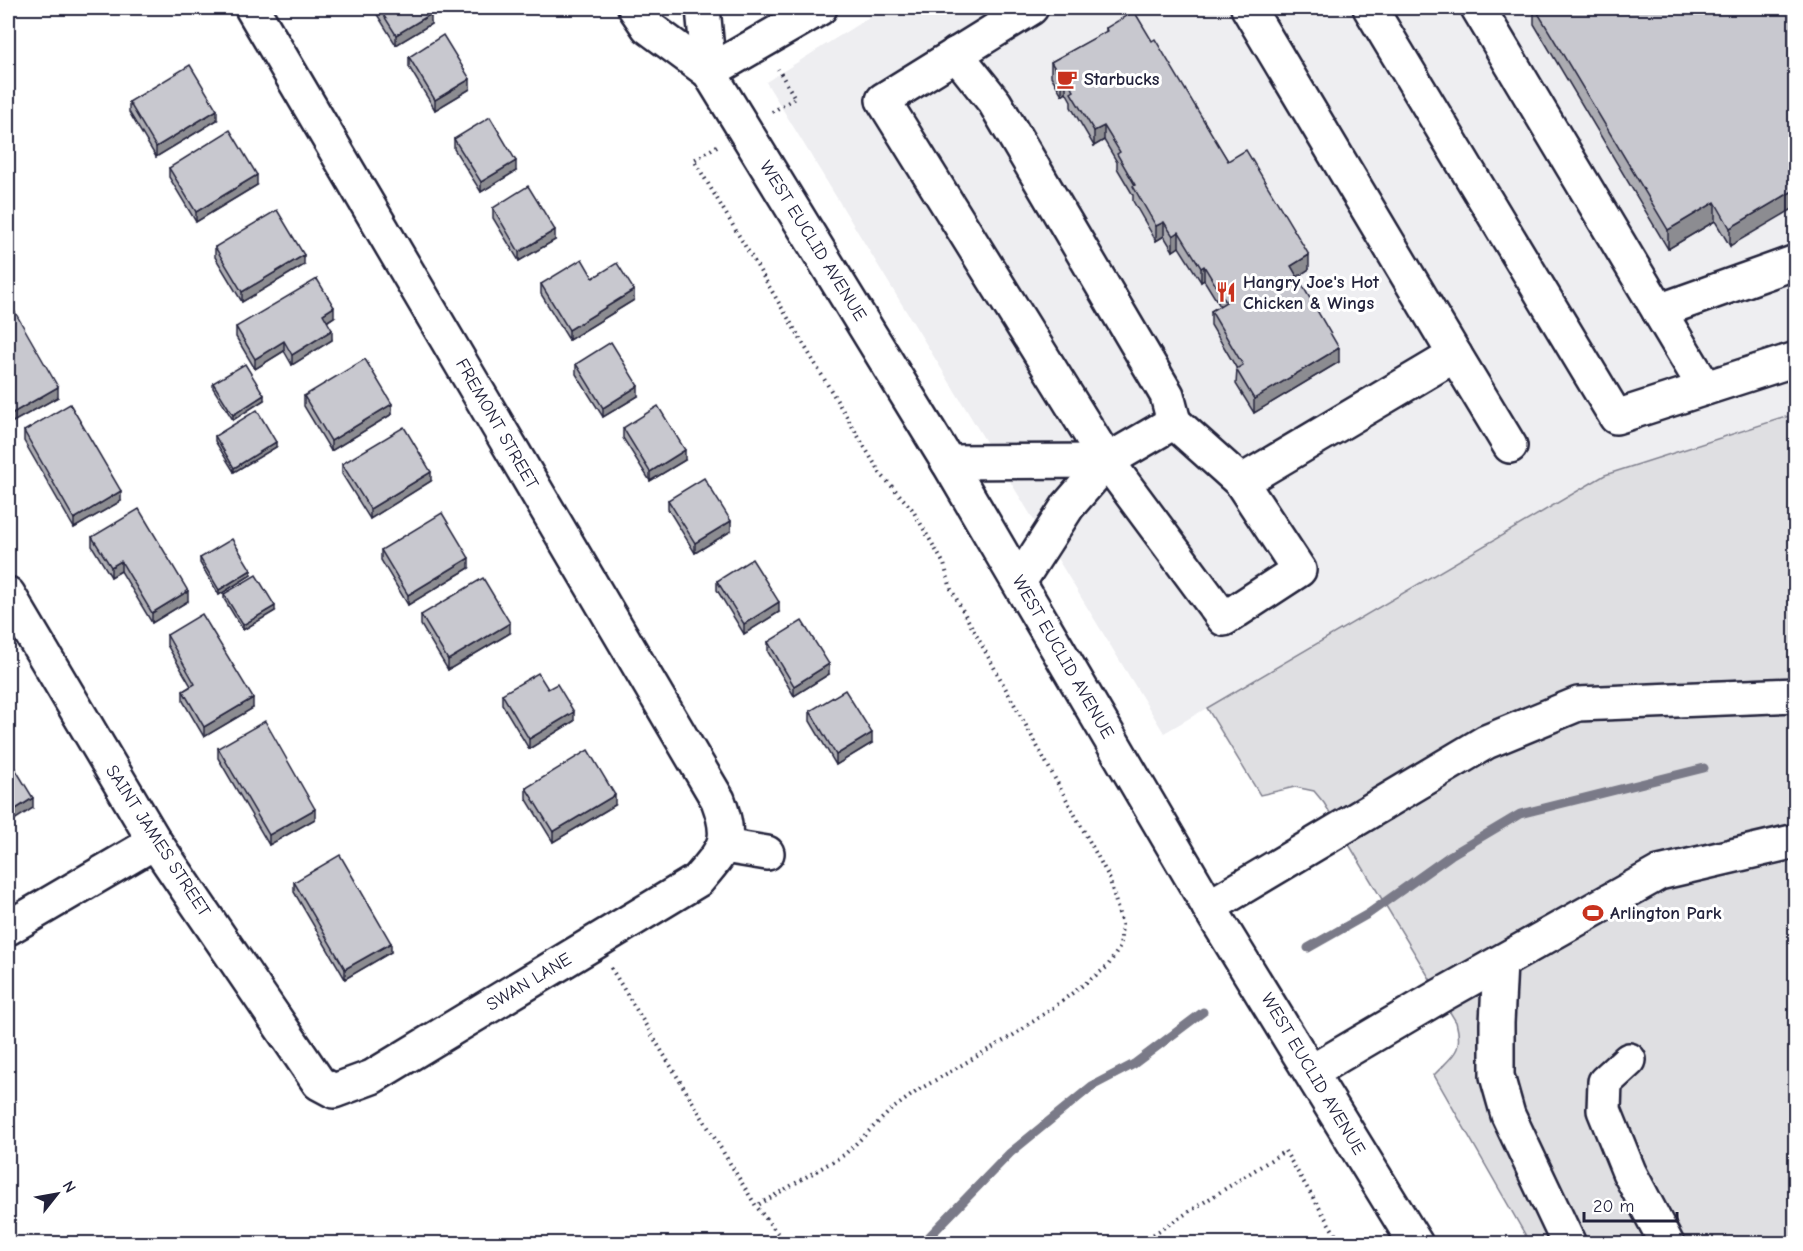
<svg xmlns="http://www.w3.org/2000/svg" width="1803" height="1251" font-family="'Comic Neue',sans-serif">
	<rect width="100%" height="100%" fill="#fff"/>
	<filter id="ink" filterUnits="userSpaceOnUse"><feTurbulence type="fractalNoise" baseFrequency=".0167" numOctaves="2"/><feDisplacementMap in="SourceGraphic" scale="12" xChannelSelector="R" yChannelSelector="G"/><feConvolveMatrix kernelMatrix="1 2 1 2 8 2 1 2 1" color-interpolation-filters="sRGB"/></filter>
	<g filter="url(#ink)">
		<polygon fill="#eeeef1" points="884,8 1795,8 1795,414 1605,475 1164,733 766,82"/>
		<path fill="#dfdfe2" stroke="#80808e" stroke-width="1.5" d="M1795,414V1243H1530L1434,1075C1453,1055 1464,1052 1456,1022L1324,803L1314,791L1295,787L1260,795L1207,708L1605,475Z"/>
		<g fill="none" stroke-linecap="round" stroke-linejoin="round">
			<g stroke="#7a7a88" stroke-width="9">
				<polyline points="1308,948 1368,914 1451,855 1520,814 1704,768"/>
				<polyline points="922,1244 1010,1153 1092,1086 1134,1064 1203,1012"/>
			</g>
			<g stroke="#22223b" stroke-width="38">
				<g id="minor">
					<polyline points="1031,8 883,100 1107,461 1224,619 1299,570 1241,482"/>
					<polyline points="1370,8 1616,417 1796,359"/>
					<polyline points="1478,8 1705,388"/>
					<polyline points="956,54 995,103 1167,395 1174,422"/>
					<polyline points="709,72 820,8"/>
					<polyline points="1659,311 1796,262"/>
					<polyline points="1455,355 1510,446"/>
					<polyline points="948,462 1107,461"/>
					<polyline points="1019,582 1068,506 1107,461 1174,422 1241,482 1455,355 1248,8"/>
					<path d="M8,594L155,842L319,1083L334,1091L372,1077L698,880C725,848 733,841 718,800L252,8"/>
					<polyline points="724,846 767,853"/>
					<polyline points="1209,907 1486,742 1578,704 1796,695"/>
					<polyline points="8,928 155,842"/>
					<polyline points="1500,963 1497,1023 1497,1076 1508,1115 1569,1244"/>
					<polyline points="1629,1060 1605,1082 1604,1110 1629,1172 1667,1244"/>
					<polyline points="1311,1072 1440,996 1659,873 1796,841"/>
				</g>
			</g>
			<g stroke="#22223b" stroke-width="38">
				<g id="major">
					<polyline points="635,8 648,27 709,72 948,462 1209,907 1416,1244"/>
					<polyline points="703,8 709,72"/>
				</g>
			</g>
			<g stroke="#22223b" stroke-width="4" stroke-dasharray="1.5 4.5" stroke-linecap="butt">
				<polyline points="772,112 795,98 778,69"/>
				<polyline points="717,146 694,160 880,473 912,509 944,564 951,589 1109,877 1122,925 1120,947 1107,967 1054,1007 1012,1036 920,1089 891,1110 844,1155 756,1206"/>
				<polyline points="611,968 756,1206 786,1244"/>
				<polyline points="1138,1244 1285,1151 1341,1244"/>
			</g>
			<use href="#minor" stroke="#fff" stroke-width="33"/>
			<use href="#major" stroke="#fff" stroke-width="33"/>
		</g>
		<g fill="#acacb2" stroke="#22223b" stroke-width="1.5">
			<polygon points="373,8 427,8 431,24 396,45"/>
			<polygon points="1534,8 1796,8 1730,246 1715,221 1668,249 1534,24"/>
			<polygon points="1106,28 1152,41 1228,161 1309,269 1297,277 1339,362 1254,413 1236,384 1237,369 1211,325 1211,311 1220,306 1204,280 1201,282 1179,247 1173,251 1164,236 1156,241 1133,201 1133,195 1117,168 1117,162 1104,140 1094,146 1071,107 1071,101 1066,92 1062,95 1051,76 1051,62 1106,32"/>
			<polygon points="409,57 470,89 435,110 409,67"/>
			<polygon points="129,102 217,120 156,157 129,112"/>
			<polygon points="454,139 516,171 481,192 454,149"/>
			<polygon points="169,168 257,185 196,222 169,177"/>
			<polygon points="493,208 555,240 519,261 493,218"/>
			<polygon points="215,247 304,265 242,302 215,257"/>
			<polygon points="593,278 634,300 569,340 541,294 541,284"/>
			<polygon points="8,300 58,397 11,423 8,417"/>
			<polygon points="334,317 327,322 332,340 292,365 284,351 255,369 236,337 236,327"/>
			<polygon points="576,364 638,396 603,417 576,374"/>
			<polygon points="213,383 264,400 233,420 213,388"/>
			<polygon points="304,396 392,414 331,451 304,406"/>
			<polygon points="623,428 685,460 650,481 623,438"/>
			<polygon points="24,431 121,501 74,528 24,441"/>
			<polygon points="215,436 276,447 234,472 215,441"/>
			<polygon points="342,464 431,481 370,519 342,474"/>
			<polygon points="668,500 731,531 695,553 668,509"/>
			<polygon points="92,537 188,601 152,623 121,571 111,577 92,546"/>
			<polygon points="381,550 469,568 408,605 381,560"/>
			<polygon points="200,558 251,575 219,595 200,563"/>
			<polygon points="717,581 779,612 744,634 717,590"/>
			<polygon points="224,594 275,611 243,630 224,599"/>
			<polygon points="421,615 510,633 448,670 421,625"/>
			<polygon points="167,635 253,708 204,737 183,701 183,691 191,686 167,645"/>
			<polygon points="768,642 829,674 794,696 768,652"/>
			<polygon points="548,689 574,721 529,749 502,704 502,694"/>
			<polygon points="810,711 872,743 836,765 810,721"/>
			<polygon points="218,748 315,819 269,845 218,758"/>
			<polygon points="526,788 615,805 553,842 526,798"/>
			<polygon points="294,882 391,952 345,979 294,892"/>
		</g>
		<g fill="#8c8c91" stroke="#22223b" stroke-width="1.5">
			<polygon points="431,14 431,24 396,45 396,35"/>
			<polygon points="1066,78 1066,92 1062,95 1062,80"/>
			<polygon points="470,79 470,89 435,110 435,100"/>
			<polygon points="217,110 217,120 156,157 156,147"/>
			<polygon points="1104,126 1104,140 1094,146 1094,131"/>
			<polygon points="516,161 516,171 481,192 481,182"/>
			<polygon points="257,175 257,185 196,222 196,212"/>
			<polygon points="1796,189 1796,207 1730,246 1730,228"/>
			<polygon points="1715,202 1715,221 1668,249 1668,230"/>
			<polygon points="1164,222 1164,236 1156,241 1156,226"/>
			<polygon points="555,230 555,240 519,261 519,252"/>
			<polygon points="1179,232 1179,247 1173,251 1173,236"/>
			<polygon points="304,255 304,265 242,302 242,292"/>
			<polygon points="1309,255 1309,269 1291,281 1291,266"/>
			<polygon points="1204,266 1204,280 1201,282 1201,268"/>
			<polygon points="634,290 634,300 569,340 569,330"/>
			<polygon points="334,307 334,317 323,324 323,314"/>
			<polygon points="332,330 332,340 292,365 292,355"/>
			<polygon points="284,341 284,351 255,369 255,359"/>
			<polygon points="1339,348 1339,362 1254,413 1254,399"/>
			<polygon points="638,386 638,396 603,417 603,408"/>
			<polygon points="58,387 58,397 11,423 11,414"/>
			<polygon points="264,395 264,400 233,420 233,415"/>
			<polygon points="392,404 392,414 331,451 331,441"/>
			<polygon points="276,442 276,447 234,472 234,468"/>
			<polygon points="685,450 685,460 650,481 650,472"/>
			<polygon points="431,472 431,481 370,519 370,509"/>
			<polygon points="121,491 121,501 74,528 74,519"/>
			<polygon points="731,521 731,531 695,553 695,543"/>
			<polygon points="469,558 469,568 408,605 408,595"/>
			<polygon points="121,561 121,571 111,577 111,567"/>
			<polygon points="251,570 251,575 219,595 219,590"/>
			<polygon points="188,591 188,601 152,623 152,613"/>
			<polygon points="779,602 779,612 744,634 744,624"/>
			<polygon points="275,606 275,611 243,630 243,625"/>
			<polygon points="510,623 510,633 448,670 448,660"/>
			<polygon points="829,664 829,674 794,696 794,686"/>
			<polygon points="253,698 253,708 204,737 204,727"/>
			<polygon points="574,712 574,721 529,749 529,739"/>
			<polygon points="872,733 872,743 836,765 836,755"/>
			<polygon points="615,795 615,805 553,842 553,832"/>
			<polygon points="33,798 33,808 8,824 8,814"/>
			<polygon points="315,809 315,819 269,845 269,835"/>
			<polygon points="391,943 391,952 345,979 345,969"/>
		</g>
		<g fill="#c8c8cf" stroke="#22223b" stroke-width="1.5">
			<polygon points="379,8 427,8 431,14 396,35"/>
			<polygon points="1535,8 1796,8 1796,189 1730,228 1715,202 1668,230"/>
			<polygon points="1134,11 1152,41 1155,39 1228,161 1246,150 1309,255 1291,266 1339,348 1254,399 1236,369 1243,365 1211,311 1226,302 1204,266 1201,268 1179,232 1173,236 1164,222 1156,226 1133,186 1135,185 1117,154 1120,152 1104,126 1094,131 1071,93 1074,91 1066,78 1062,80 1051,62 1107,31 1106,28"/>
			<polygon points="443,35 470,79 435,100 409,57"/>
			<polygon points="190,65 217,110 156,147 129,102"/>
			<polygon points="490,117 516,161 481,182 454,139"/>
			<polygon points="230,130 257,175 196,212 169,168"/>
			<polygon points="528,186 555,230 519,252 493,208"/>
			<polygon points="277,210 304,255 242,292 215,247"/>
			<polygon points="582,259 593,278 617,263 634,290 569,330 541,284"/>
			<polygon points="317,279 334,307 323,314 332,330 292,355 284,341 255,359 236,327"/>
			<polygon points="8,300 58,387 11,414 8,407"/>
			<polygon points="611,342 638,386 603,408 576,364"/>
			<polygon points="365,359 392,404 331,441 304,396"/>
			<polygon points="245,364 264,395 233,415 213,383"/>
			<polygon points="70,404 121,491 74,519 24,431"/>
			<polygon points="658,406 685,450 650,472 623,428"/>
			<polygon points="257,410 276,442 234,468 215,436"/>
			<polygon points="404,427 431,472 370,509 342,464"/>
			<polygon points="704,478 731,521 695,543 668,500"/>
			<polygon points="139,509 188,591 152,613 121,561 111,567 92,537"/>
			<polygon points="442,513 469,558 408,595 381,550"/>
			<polygon points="232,539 251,570 219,590 200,558"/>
			<polygon points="752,559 779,602 744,624 717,581"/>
			<polygon points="256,575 275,606 243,625 224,594"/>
			<polygon points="483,578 510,623 448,660 421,615"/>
			<polygon points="202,614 253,698 204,727 183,691 195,684 167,635"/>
			<polygon points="802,621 829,664 794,686 768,642"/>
			<polygon points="538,673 548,689 557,684 574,712 529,739 502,694"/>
			<polygon points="845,690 872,733 836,755 810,711"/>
			<polygon points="265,721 315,809 269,835 218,748"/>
			<polygon points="588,750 615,795 553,832 526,788"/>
			<polygon points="8,757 33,798 8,814"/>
			<polygon points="340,855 391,943 345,969 294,882"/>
		</g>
	</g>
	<defs>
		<g id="cafe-bare" transform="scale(1.62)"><path d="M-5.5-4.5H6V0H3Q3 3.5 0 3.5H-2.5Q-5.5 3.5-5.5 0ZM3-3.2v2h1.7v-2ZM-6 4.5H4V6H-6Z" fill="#c8321e" stroke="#fff" stroke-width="2.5" paint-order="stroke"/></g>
		<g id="restaurant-bare" transform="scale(1.62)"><path d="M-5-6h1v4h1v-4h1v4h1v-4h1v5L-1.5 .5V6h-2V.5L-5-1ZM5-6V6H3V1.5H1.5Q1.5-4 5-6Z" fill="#c8321e" stroke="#fff" stroke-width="2.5" paint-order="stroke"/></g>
		<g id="stadium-bare" transform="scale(1.62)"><path d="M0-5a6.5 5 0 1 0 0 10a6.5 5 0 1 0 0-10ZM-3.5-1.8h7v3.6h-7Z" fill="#c8321e" stroke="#fff" stroke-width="2.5" paint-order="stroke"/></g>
	</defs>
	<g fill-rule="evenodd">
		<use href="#cafe-bare" x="1067" y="79"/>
		<use href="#restaurant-bare" x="1226" y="292"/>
		<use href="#stadium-bare" x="1593" y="913"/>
	</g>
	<g text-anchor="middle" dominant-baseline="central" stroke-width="6" stroke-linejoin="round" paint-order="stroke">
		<g font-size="18" font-weight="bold" fill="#22223b" stroke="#fff" text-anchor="start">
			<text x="1084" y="79">Starbucks</text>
			<text x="1243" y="282">Hangry Joe's Hot<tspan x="1243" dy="21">Chicken &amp; Wings</tspan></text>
			<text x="1610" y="913">Arlington Park</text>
		</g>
		<g font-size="18" fill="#22223b" stroke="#fff">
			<text transform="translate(813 241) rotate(58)">WEST EUCLID AVENUE</text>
			<text transform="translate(497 424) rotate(60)">FREMONT STREET</text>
			<text transform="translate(1063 657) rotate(60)">WEST EUCLID AVENUE</text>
			<text transform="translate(158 841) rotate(57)">SAINT JAMES STREET</text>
			<text transform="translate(529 982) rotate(-31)">SWAN LANE</text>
			<text transform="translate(1313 1074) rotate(59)">WEST EUCLID AVENUE</text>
		</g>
	</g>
	<rect width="1803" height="1251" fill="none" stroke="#fff" stroke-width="30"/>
	<rect x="15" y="15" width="1773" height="1221" fill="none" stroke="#22223b" stroke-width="2" filter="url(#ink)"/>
	<g transform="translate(57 1194) rotate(59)" stroke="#ffffff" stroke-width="4.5" paint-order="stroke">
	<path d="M0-4.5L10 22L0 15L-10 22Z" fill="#22223b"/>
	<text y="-9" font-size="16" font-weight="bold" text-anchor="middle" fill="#22223b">N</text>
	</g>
	<path d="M1584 1212v9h93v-9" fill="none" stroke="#22223b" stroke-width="3"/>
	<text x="1593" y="1212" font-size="18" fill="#22223b" stroke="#ffffff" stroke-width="4.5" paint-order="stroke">20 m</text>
</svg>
